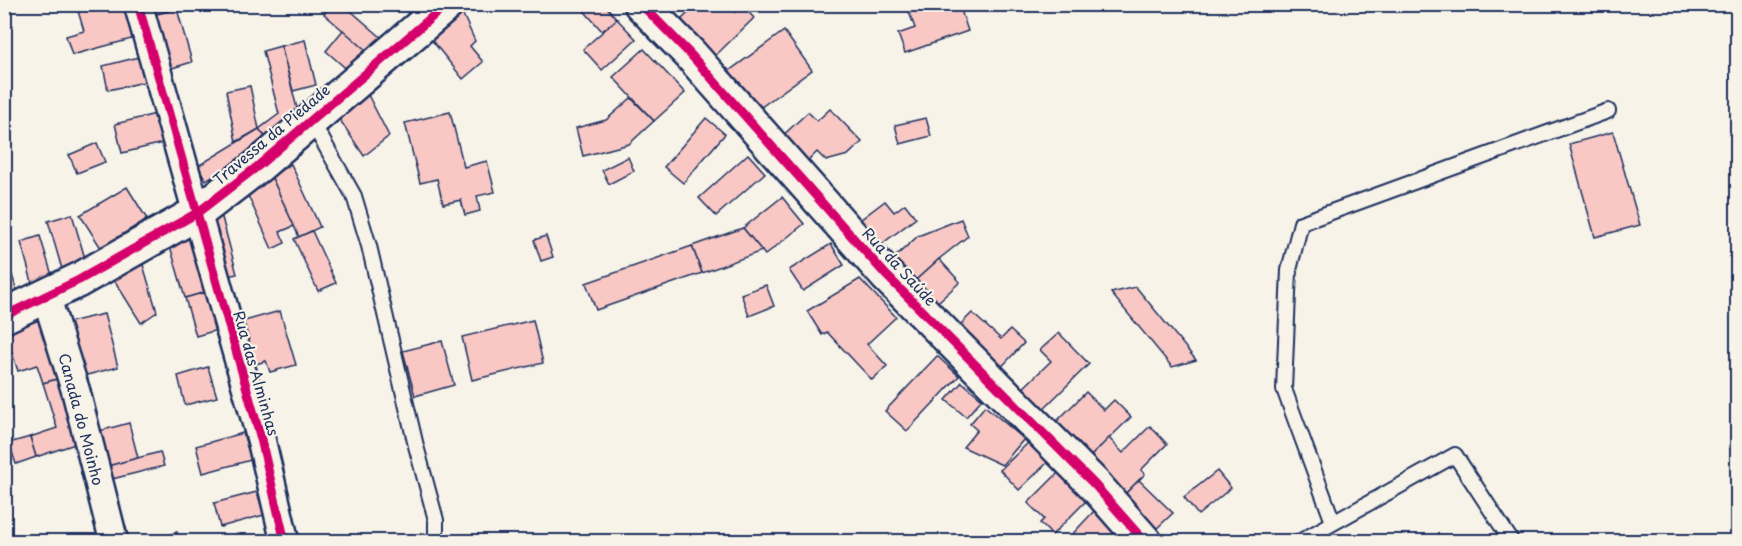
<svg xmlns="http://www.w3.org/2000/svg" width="1742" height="546" font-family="'Playpen Sans',sans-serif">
	<rect width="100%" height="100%" fill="#f7f3e8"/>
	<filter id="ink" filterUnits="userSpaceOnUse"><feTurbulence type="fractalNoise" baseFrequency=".0167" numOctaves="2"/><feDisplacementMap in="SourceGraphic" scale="12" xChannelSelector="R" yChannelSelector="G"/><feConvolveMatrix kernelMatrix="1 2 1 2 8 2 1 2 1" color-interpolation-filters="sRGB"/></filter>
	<g filter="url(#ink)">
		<g fill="#f9c8c5" stroke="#1b2f5e" stroke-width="1.5">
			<polygon points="102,4 125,4 135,38 72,55 66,36 84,31 78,11"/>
			<polygon points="150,4 191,4 153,15"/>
			<polygon points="332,4 343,4 382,38 369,53 324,14"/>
			<polygon points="405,4 424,4 408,15"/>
			<polygon points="578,4 604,4 617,19 602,31"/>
			<polygon points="697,4 727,4 735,12 742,5 754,18 715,56 680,21"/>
			<polygon points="906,4 959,4 968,31 905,53 898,34 915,28"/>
			<polygon points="459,6 475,41 470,46 483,62 463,79 426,33"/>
			<polygon points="177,9 192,62 169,69 153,15"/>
			<polygon points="617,19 636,39 602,70 583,49"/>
			<polygon points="343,30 369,53 351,73 326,51"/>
			<polygon points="784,31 812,70 757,110 729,71"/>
			<polygon points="305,40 316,85 293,91 281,46"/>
			<polygon points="281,46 300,120 269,142 259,129 279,114 263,51"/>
			<polygon points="644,49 685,93 654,121 613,77"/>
			<polygon points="143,56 149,81 108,90 103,66"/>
			<polygon points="250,86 259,129 236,142 226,91"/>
			<polygon points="366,91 389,136 364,156 338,117"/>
			<polygon points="631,98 654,121 629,144 583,156 576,128 606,120"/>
			<polygon points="830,109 862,142 848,155 826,161 817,152 801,168 776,142 808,112 817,121"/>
			<polygon points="450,112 464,167 487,161 495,192 477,196 480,211 465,215 461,200 443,204 437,179 420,183 405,123"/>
			<polygon points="160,113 167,142 122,153 115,124"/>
			<polygon points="706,118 725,134 683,183 664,167"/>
			<polygon points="926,118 931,136 900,144 895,125"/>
			<polygon points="259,129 269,142 206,180 198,166"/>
			<polygon points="1613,132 1640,225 1595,237 1569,144"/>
			<polygon points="97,143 105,162 77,173 69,155"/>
			<polygon points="748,154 765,173 716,216 699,198"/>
			<polygon points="628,157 634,171 609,184 602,170"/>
			<polygon points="291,164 320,227 299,237 271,176"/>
			<polygon points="271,176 294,226 280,232 285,243 272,249 246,191"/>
			<polygon points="127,187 147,219 101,248 80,215"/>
			<polygon points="782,197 804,224 765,255 743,228"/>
			<polygon points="885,201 894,212 905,204 916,218 879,246 860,220"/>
			<polygon points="220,210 237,274 218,278 203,220"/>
			<polygon points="72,214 86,262 64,276 48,221"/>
			<polygon points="961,219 968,236 939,259 906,289 885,266 918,236"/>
			<polygon points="743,228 762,251 702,273 692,246"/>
			<polygon points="187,230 206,292 185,298 168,239"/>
			<polygon points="312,231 336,283 318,291 294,239"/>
			<polygon points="40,236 54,282 36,297 21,242"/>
			<polygon points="546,236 553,257 541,261 534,240"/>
			<polygon points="831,244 844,265 803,291 789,270"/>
			<polygon points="692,246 702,273 596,310 586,283"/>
			<polygon points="4,249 21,304 4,312"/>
			<polygon points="141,258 157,312 141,323 111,275"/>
			<polygon points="939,259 960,282 927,312 906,289"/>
			<polygon points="860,279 896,317 867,344 887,366 872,380 827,332 822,335 807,311"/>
			<polygon points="766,285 774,306 749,316 741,294"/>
			<polygon points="1136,287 1196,360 1172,367 1111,293"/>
			<polygon points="206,292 217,330 196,336 185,298"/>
			<polygon points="280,311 296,365 270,372 266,361 246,367 234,324"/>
			<polygon points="972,313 1001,339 1010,330 1024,343 993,376 950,335"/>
			<polygon points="104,314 118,367 83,376 69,322"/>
			<polygon points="45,318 64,377 43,383 37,365 18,371 5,331"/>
			<polygon points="533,320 543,363 472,380 462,337"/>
			<polygon points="1059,333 1089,364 1036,416 1016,395 1051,361 1040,350"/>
			<polygon points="442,341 454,385 415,396 403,351"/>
			<polygon points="937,356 959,376 907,431 885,411"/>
			<polygon points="208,367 217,397 185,405 178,376"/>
			<polygon points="64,377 84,441 36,457 30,437 57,428 43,383"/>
			<polygon points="962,382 982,399 966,417 946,400"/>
			<polygon points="1086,392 1104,410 1114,400 1131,417 1085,462 1051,427"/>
			<polygon points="985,406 1024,439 1002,465 963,447 977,430 970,424"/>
			<polygon points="129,423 138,458 104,467 96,432"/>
			<polygon points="1150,426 1167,444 1141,470 1145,474 1121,498 1085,462 1109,438 1123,453"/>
			<polygon points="243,433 251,460 203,473 196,446"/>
			<polygon points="30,437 36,457 16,464 9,443"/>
			<polygon points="1029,442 1048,462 1019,490 1000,470"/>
			<polygon points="160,452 164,466 108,480 104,467"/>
			<polygon points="1217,471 1231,488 1198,515 1184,497"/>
			<polygon points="1058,473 1086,501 1052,535 1040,523 1044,519 1028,503"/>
			<polygon points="1139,480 1173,513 1154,531 1121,498"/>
			<polygon points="257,492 264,515 220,527 214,503"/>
			<polygon points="1095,510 1117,530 1105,542 1065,542"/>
			<polygon points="1117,530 1127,542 1105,542"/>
			<polygon points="177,532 180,542 149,542"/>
		</g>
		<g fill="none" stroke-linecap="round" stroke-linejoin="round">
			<g stroke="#1b2f5e" stroke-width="18">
				<g id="lane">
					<polyline points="311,120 354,196 369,246 416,446 436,520 436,542"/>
					<polyline points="1333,522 1284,389 1289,270 1301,223 1608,111"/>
					<polyline points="1299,542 1455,455 1512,542"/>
				</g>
			</g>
			<g stroke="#1b2f5e" stroke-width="32">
				<g id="street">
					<polyline points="138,4 261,439 285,542"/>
					<polyline points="46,296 76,392 114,542"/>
				</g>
			</g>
			<g stroke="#1b2f5e" stroke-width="38">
				<g id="secondary">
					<polyline points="641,4 691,55 886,275 1094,484 1145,542"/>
					<polyline points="4,316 79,280 197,213 258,166 447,4"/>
				</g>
			</g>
			<use href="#lane" stroke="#f7f3e8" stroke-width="14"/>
			<use href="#street" stroke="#f7f3e8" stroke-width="27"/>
			<use href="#secondary" stroke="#f7f3e8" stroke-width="33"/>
			<g stroke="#f7f3e8" stroke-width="13">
				<g id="cycleway">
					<polyline points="138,4 261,439 285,542"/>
					<polyline points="641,4 691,55 886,275 1094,484 1145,542"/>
					<polyline points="4,316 79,280 197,213 258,166 447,4"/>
				</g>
			</g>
			<use href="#cycleway" stroke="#d6006c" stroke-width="9"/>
		</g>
	</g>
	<g text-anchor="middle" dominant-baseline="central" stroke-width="4.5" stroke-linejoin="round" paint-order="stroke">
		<g font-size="15" fill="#1b2f5e" stroke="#f7f3e8">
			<text transform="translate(271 134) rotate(-40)">Travessa da Piedade</text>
			<text transform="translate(900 266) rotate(47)">Rua da Saúde</text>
			<text transform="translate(257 373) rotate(74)">Rua das Alminhas</text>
			<text transform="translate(82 419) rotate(75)">Canada do Moinho</text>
		</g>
	</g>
	<rect width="1742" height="546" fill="none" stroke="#f7f3e8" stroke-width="24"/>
	<rect x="12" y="12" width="1718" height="522" fill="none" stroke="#1b2f5e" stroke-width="2" filter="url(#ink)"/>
</svg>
